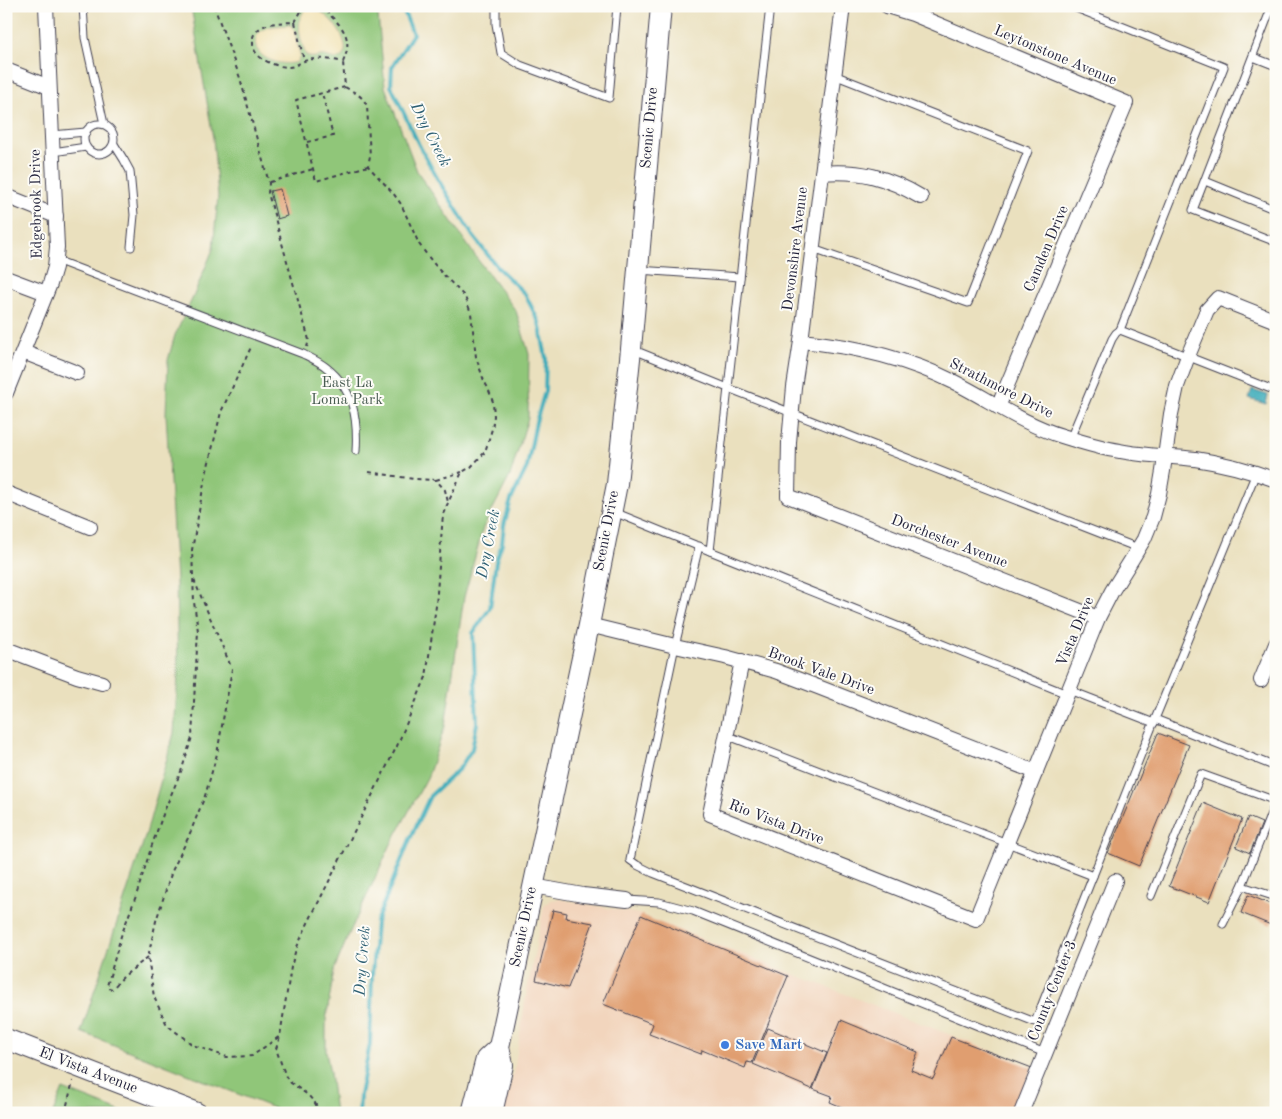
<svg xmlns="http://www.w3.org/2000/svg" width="1282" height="1119" font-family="'Old Standard TT',serif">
	<rect width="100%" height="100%" fill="#fdfcf7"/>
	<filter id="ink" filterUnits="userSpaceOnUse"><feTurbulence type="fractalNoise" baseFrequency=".02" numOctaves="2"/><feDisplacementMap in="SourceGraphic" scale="10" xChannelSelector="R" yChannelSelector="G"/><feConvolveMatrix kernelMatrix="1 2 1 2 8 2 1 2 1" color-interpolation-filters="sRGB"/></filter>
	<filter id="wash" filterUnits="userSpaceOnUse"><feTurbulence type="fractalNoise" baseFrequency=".0096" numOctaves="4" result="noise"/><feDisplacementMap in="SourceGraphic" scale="20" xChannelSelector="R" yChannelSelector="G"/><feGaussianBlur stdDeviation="1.12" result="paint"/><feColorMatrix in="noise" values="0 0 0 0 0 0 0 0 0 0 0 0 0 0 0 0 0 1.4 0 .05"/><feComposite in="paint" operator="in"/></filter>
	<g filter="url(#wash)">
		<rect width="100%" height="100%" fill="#eae0be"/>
		<polygon fill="#f2d5bd" points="560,899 639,914 1033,1067 1013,1113 503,1113 515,1065 527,990 544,906 550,900"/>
		<g fill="#90c679" stroke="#59745a">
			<polygon points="191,6 377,6 385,87 417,171 478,260 516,311 529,354 528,418 510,476 483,528 464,597 445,726 428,776 391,844 349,934 334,970 326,1020 326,1051 330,1073 335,1113 286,1113 81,1032 146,834 174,733 178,674 176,580 166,414 168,360 175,335 194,295 213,249 218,196 213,138"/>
			<polygon points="63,1089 124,1113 53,1113"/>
		</g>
		<g fill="#eeda9e" stroke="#887e6c">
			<path d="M306,9C311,9 316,9 321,12C331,17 356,48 340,58C336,60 329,57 325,56C318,55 312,60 306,55C301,43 294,20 306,9Z"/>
			<path d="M290,25L294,28L300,55L297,62C283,67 252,59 256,39C256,35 259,32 263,30C270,25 281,26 290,25Z"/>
		</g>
		<polygon fill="#3dacba" stroke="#30677a" points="1252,390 1268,395 1266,404 1249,399"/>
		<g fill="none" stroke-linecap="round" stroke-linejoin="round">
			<polyline stroke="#3dacba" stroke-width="4" points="359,1113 360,1095 370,1044 372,975 376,922 410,839 430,796 460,768 472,749 477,723 473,633 490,608 496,561 502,543 504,525 511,500 527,467 536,422 545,391 546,358 539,322 525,294 498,268 473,236 437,178 419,145 391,86 392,67 413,34 405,14 397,6"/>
		</g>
		<g id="blocks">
			<g fill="#e09e6f">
				<polygon points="280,189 287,216 277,219 270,191"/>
				<polygon points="1158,733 1189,745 1139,866 1108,853"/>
				<polygon points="1203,803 1242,819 1209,902 1169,886"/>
				<polygon points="1248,817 1262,823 1250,853 1236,847"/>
				<polygon points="1248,895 1276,906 1276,913 1271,925 1241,913"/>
				<polygon points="553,910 567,913 566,918 593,923 568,988 536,980"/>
				<polygon points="641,915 788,976 752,1063 747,1062 745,1068 702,1050 701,1054 649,1034 653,1024 603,1004"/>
				<polygon points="841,1020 918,1052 911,1070 933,1079 951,1037 1032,1068 1014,1113 856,1113 830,1102 832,1096 813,1089"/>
				<polygon points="768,1028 827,1053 812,1089 753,1064"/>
			</g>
		</g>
	</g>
	<g filter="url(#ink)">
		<use href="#blocks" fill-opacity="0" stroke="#403e4f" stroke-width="1"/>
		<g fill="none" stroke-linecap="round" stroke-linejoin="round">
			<g stroke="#403e4f" stroke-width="9">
				<g id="lane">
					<polyline points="83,6 85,38 104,124"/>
					<polyline points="496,6 496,24 501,53 520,65 609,98 617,6"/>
					<polyline points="770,6 728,388 1138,548"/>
					<polyline points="1071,6 1224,67 1120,330 1276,391"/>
					<polyline points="1272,6 1193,210 1276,242"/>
					<polyline points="1253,57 1276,66"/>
					<circle cx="99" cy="139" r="15"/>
					<polyline points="52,135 86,132"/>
					<polyline points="114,144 124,160 130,171 134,215 131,247"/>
					<polyline points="53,152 86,147"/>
					<polyline points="1205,181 1276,210"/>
					<polyline points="813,249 968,303 1028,151 834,75"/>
					<path d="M56,260L303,354C311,358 320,362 327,368C354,389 358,420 356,451"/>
					<polyline points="638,270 740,277"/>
					<polyline points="1070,439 1112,339 1116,333 1120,330"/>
					<polyline points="1256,473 1155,719 1276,767"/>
					<polyline points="614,512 710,551 728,388 634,350"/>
					<polyline points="699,546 675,646 630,860 637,865 653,873 1035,1022 1093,876"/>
					<polyline points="710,551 1067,694"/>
					<polyline points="1069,690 1154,723"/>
					<polyline points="726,735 1093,876 1155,719"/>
					<polyline points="1242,886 1276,897"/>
					<polyline points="1151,896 1201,774 1276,801 1242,886 1223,924"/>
					<polyline points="627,900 659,902 693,911 1045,1053"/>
				</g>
			</g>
			<g stroke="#403e4f" stroke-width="16">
				<g id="street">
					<polyline points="843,6 801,341 794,387 789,442 788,496 1098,618"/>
					<polyline points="887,6 913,14 1126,103 998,407"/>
					<polyline points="6,70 49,87"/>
					<path d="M822,173C861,170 887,177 921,197"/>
					<polyline points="6,196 56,216"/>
					<polyline points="6,278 46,293"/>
					<path d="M801,341C854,346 906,358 954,382C990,400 1023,424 1062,436C1081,442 1100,448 1120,451C1145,456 1170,456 1195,459C1223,463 1249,470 1276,480"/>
					<polyline points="23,352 77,373"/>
					<polyline points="6,393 50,284 55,267 57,247 46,6"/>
					<polyline points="6,493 90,527"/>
					<polyline points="589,625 675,646 725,657 776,671 818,687 1036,772"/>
					<polyline points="6,649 77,676 102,683"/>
					<polyline points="742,661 710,814 976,919 1098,618 1112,591 1132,559 1144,539 1153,517 1159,494 1163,471 1171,414 1177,386 1188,356 1207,310 1218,298 1276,321"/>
					<polyline points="1261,680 1276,644"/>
					<polyline points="533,886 583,895 627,900"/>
					<polyline points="1021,1113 1115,881"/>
				</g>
			</g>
			<g stroke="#403e4f" stroke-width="22">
				<g id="secondary">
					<polyline points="6,1039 197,1113"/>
					<polyline points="472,1113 486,1059 499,1047"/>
					<polyline points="492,1113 503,1065 499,1047 589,625 617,484 631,349 661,6"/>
				</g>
			</g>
			<g stroke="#403e4f" stroke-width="2" stroke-dasharray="4 4" stroke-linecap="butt">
				<polyline points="214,6 240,78 269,183 268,193 309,340 307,347"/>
				<path d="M306,6L303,8L295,22C282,23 264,21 255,33C252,37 253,39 253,44C253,59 276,67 289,67C295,67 299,63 304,61C316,57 330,59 343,62C351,44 348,33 334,19C330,15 327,12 325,6"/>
				<polyline points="315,6 326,10"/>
				<polyline points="295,22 304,61"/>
				<polyline points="345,87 296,100 316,181 368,166"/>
				<polyline points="307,142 333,136 322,93"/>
				<polyline points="270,182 313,169"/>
				<polyline points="369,472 414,479 436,480 445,490 448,502"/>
				<polyline points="436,480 462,472"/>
				<polyline points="194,580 232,669 217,754 205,796 188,838 172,871 156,921 148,957 154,997 167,1025 193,1045 227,1057 252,1056 280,1036"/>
				<polyline points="148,957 124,976 112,989 109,988 107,986 121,936 136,896 152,845 165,809 182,769 192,737 198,631 194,602 192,550 204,483 221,412 252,345"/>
				<polyline points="65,1113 73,1081"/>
				<path d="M320,1113L315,1103L308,1095L291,1083L286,1077L276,1049L280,1036L291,967L296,949L308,923L397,746L426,677L436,606L443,514L462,472L471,467L485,452L492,429L494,416L493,402L488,388L484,381L476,357L471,313L465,297L439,270L427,255L419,244L401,204L393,193L368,166L370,156L367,106C363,96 354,92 345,87L343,62"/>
			</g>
			<use href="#lane" stroke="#fff" stroke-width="7"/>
			<use href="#street" stroke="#fff" stroke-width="14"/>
			<use href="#secondary" stroke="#fff" stroke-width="20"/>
		</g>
	</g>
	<circle fill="#3f7fe0" stroke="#fdfcf7" stroke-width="2" cx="725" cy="1045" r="5"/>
	<g text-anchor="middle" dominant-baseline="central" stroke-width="4" stroke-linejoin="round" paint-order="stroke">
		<g font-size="15" fill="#22223b" stroke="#fdfcf7">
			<text transform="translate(1055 56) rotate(23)">Leytonstone Avenue</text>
			<text transform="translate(650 128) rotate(-85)">Scenic Drive</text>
			<text transform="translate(37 204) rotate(-91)">Edgebrook Drive</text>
			<text transform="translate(796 249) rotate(-83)">Devonshire Avenue</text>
			<text transform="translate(1047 249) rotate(-67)">Camden Drive</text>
			<text transform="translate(1001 389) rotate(27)">Strathmore Drive</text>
			<text transform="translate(607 531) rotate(-79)">Scenic Drive</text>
			<text transform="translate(949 542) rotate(21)">Dorchester Avenue</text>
			<text transform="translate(1076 632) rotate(-67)">Vista Drive</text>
			<text transform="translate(821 672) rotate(20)">Brook Vale Drive</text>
			<text transform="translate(776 823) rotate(21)">Rio Vista Drive</text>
			<text transform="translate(524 927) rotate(-78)">Scenic Drive</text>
			<text transform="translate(1053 991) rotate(-68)">County Center 3</text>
			<text transform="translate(88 1071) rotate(21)">El Vista Avenue</text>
		</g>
		<g font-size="15" fill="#485b51" stroke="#fdfcf7">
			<text x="347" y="383">East La<tspan x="347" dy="17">Loma Park</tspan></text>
		</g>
		<g font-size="15" font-weight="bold" fill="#366cbe" stroke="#fdfcf7" text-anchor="start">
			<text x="735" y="1045">Save Mart</text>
		</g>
		<g font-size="16" font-style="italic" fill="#2e6074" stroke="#fdfcf7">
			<text transform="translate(430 135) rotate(63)">Dry Creek</text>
			<text transform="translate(489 544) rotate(-79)">Dry Creek</text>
			<text transform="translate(363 961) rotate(-86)">Dry Creek</text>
		</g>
	</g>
	<rect width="1282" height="1119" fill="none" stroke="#fdfcf7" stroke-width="25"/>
</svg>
